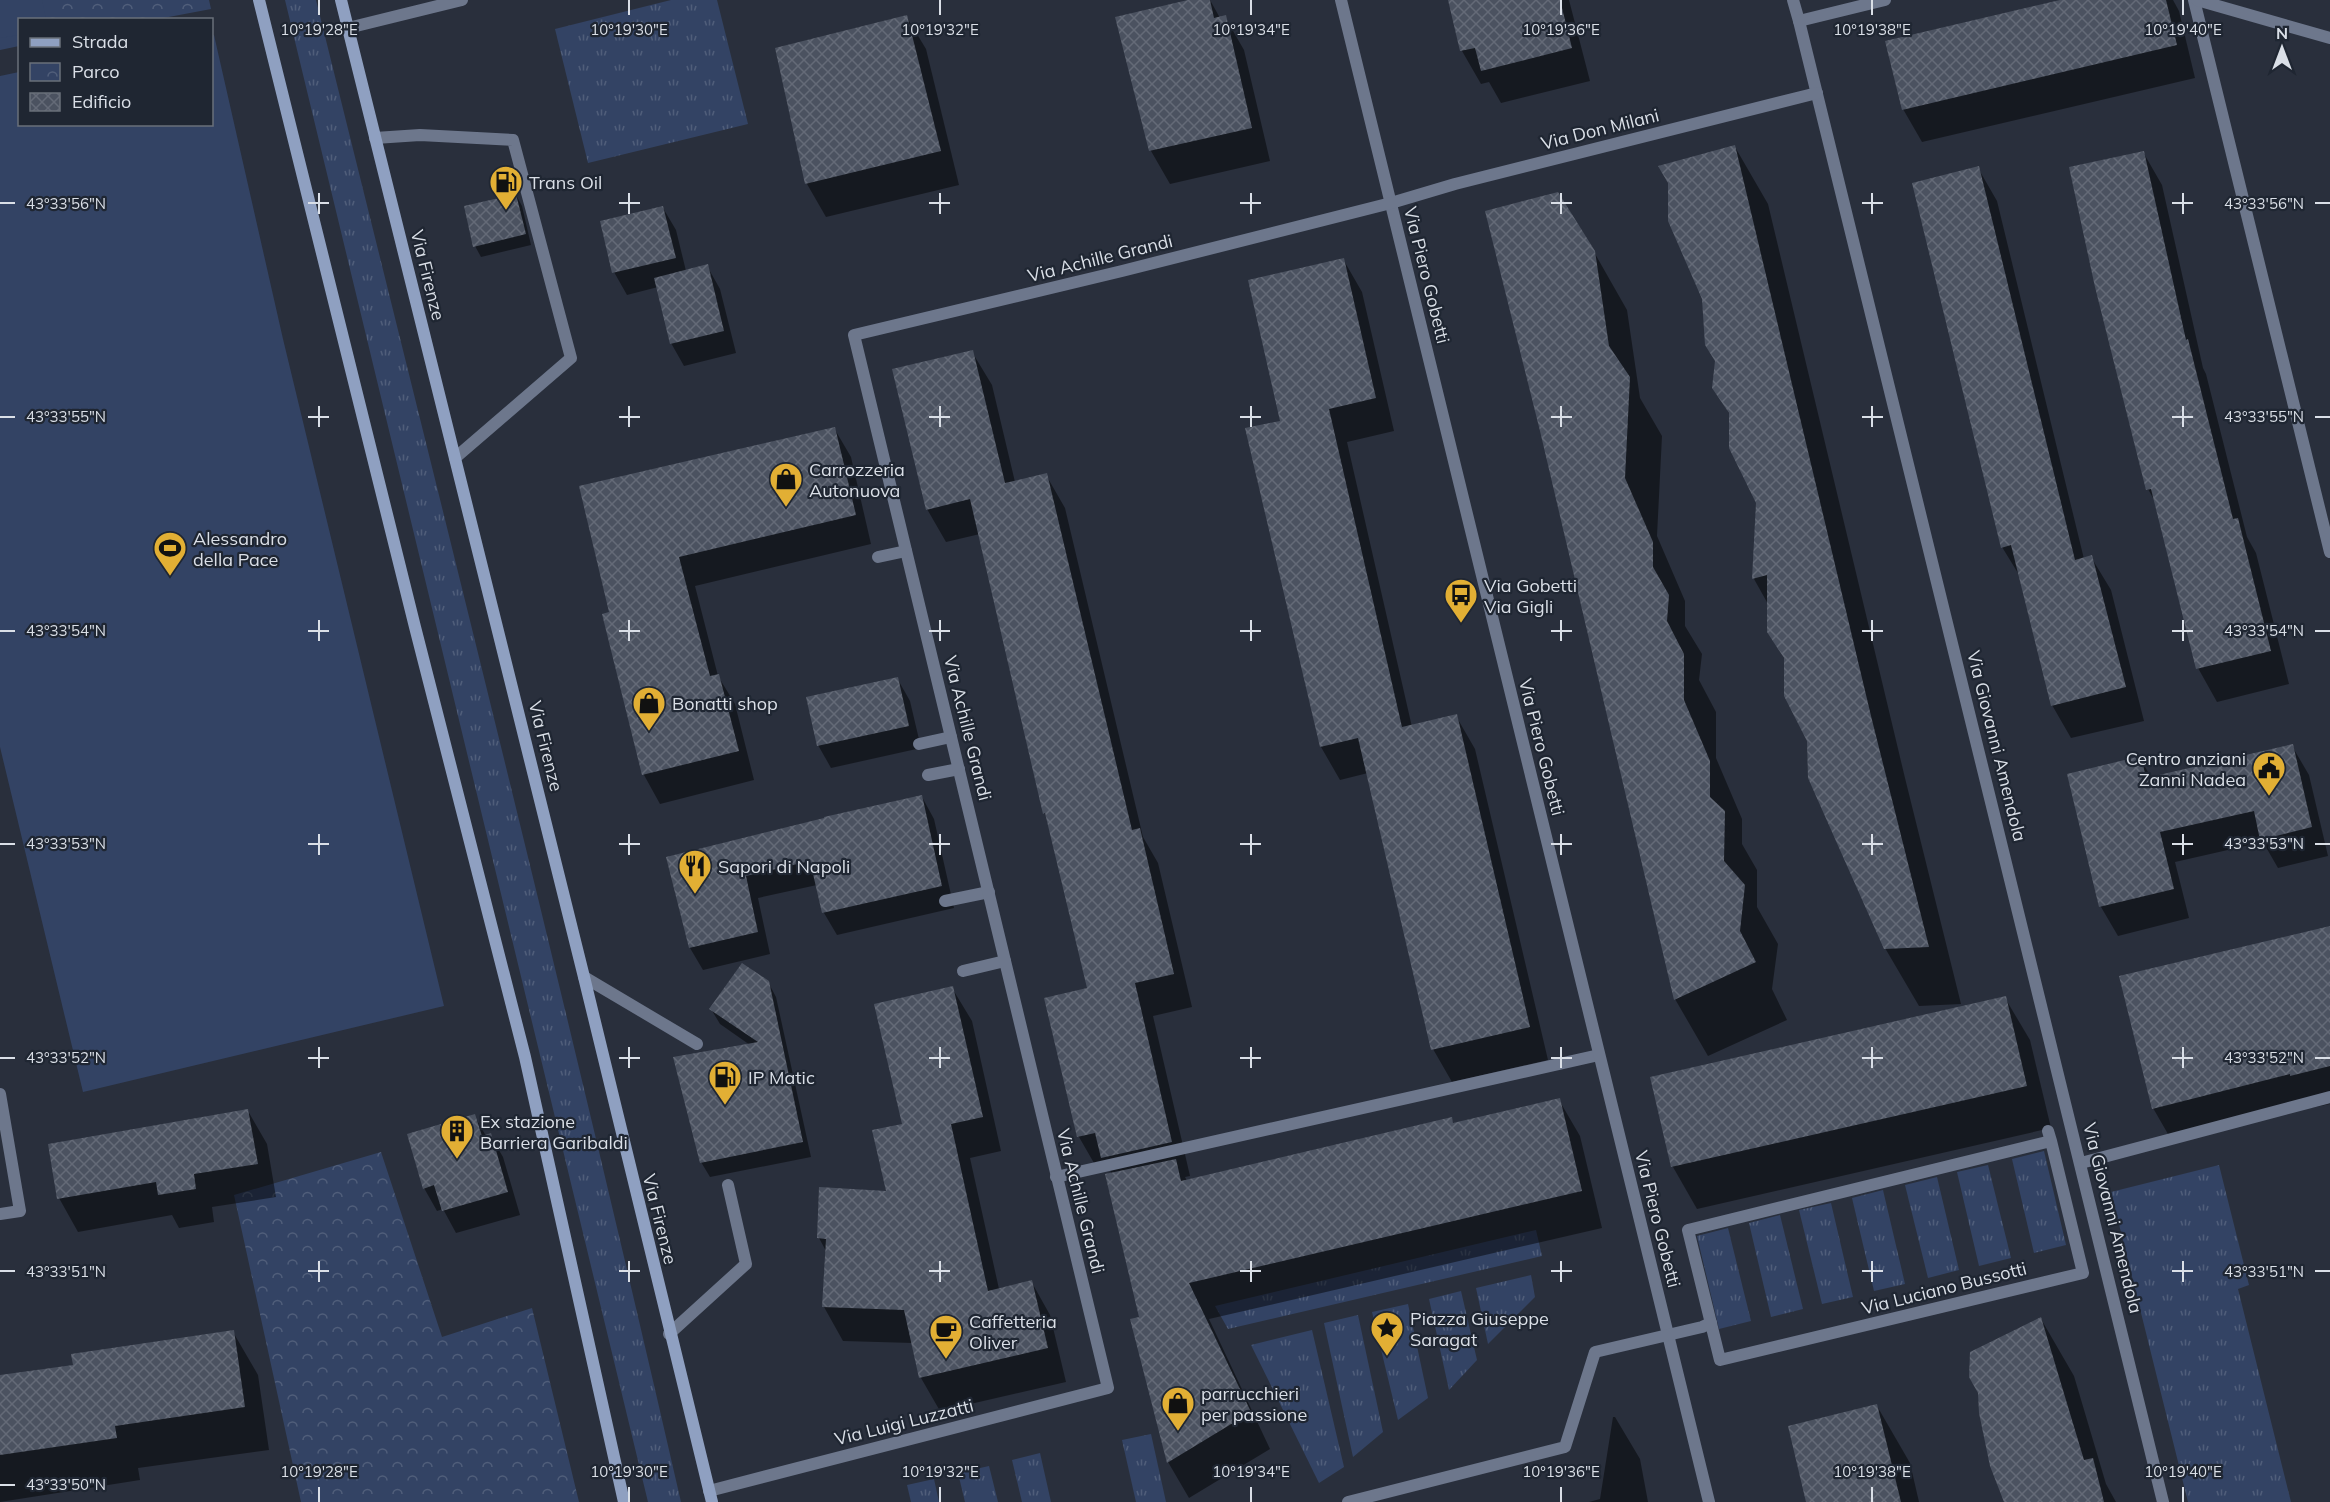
<svg xmlns="http://www.w3.org/2000/svg" width="2330" height="1502" font-family="Mulish,sans-serif">
	<defs>
		<pattern id="grass-tufts" width="24" height="20" patternUnits="userSpaceOnUse" patternTransform="scale(1.5)"><rect width="24" height="20" fill="#334364"/><path d="M3 7l-1-3M5 7V3M7 7l1-3M15 17l-1-3M17 17v-4M19 17l1-3" fill="none" stroke="#505e7a"/></pattern>
		<pattern id="park-crowns" width="20" height="18" patternUnits="userSpaceOnUse" patternTransform="scale(1.5)"><rect width="20" height="18" fill="#334364"/><path d="M2 6a3 3 0 1 1 6 0M12 15a3 3 0 1 1 6 0" fill="none" stroke="#505e7a"/></pattern>
		<pattern id="building-cross-hatch" width="8" height="8" patternUnits="userSpaceOnUse" patternTransform="scale(1.5)"><rect width="8" height="8" fill="#4b5260"/><path d="M0 0l8 8M0 8l8-8" fill="none" stroke="#646a77"/></pattern>
	</defs>
	<rect width="100%" height="100%" fill="#292f3c"/>
	<g fill="url(#grass-tufts)">
		<path d="M285,0H316C440,500 566,1000 681,1502H648Z"/>
		<polygon points="671,0 717,0 748,124 588,163 555,29"/>
		<polygon points="2044,1151 2066,1245 2034,1253 2012,1159"/>
		<polygon points="1988,1165 2011,1258 1979,1266 1957,1172"/>
		<polygon points="2219,1165 2249,1285 2238,1289 2291,1502 2188,1502 2111,1192"/>
		<polygon points="1937,1177 1959,1270 1928,1278 1905,1185"/>
		<polygon points="1883,1190 1905,1284 1874,1291 1852,1198"/>
		<polygon points="1831,1203 1853,1297 1822,1304 1799,1210"/>
		<polygon points="1780,1215 1803,1309 1771,1317 1749,1223"/>
		<polygon points="1728,1228 1751,1321 1719,1329 1697,1236"/>
		<polygon points="1536,1230 1542,1256 1228,1329 1215,1306"/>
		<polygon points="1531,1275 1535,1297 1488,1344 1476,1288"/>
		<polygon points="1461,1291 1477,1360 1449,1390 1429,1299"/>
		<polygon points="1408,1304 1428,1398 1398,1420 1372,1312"/>
		<polygon points="1358,1315 1383,1432 1353,1457 1324,1323"/>
		<polygon points="1312,1330 1344,1467 1319,1483 1251,1345"/>
		<polygon points="1151,1434 1166,1502 1136,1502 1122,1440"/>
		<polygon points="1040,1453 1051,1502 1022,1502 1012,1460"/>
		<polygon points="989,1466 998,1502 965,1502 958,1473"/>
		<polygon points="934,1479 939,1502 911,1502 907,1485"/>
	</g>
	<g fill="url(#park-crowns)">
		<polygon points="0,0 209,0 211,9 158,19 20,20 19,46 0,50"/>
		<polygon points="381,1152 442,1337 532,1308 579,1502 301,1502 234,1195"/>
	</g>
	<g fill="#334364">
		<polygon points="0,0 42,0 46,19 20,20 19,35 0,38"/>
		<polygon points="212,35 214,35 283,339 444,1006 83,1092 0,747 0,76 19,72 20,124 212,124"/>
	</g>
	<g fill="#0007">
		<polygon points="1195,0 1210,0 1220,18 1225,17 1244,50 1270,161 1170,184 1151,151 1117,18"/>
		<polygon points="1449,0 1569,0 1590,81 1501,103 1489,82 1481,84 1462,51"/>
		<polygon points="2066,0 2173,0 2179,11 2195,78 1922,142 1903,109"/>
		<polygon points="906,16 926,49 959,185 826,217 807,184 777,49"/>
		<polygon points="1735,147 1768,204 1905,778 1961,1004 1919,1006 1885,948 1809,740 1785,660 1769,632 1768,604 1754,579 1757,503 1730,415 1714,387"/>
		<polygon points="2143,152 2162,185 2203,368 2206,374 2247,537 2256,553 2289,684 2217,702 2198,668 2157,505 2148,489"/>
		<polygon points="1978,168 1997,201 2084,559 2091,557 2111,590 2144,721 2071,738 2052,705 2021,578 2002,547"/>
		<polygon points="516,195 522,206 531,245 481,257 475,246"/>
		<polygon points="663,208 676,230 686,271 707,266 720,289 736,353 684,366 671,343 658,287 627,295 614,272"/>
		<polygon points="1594,252 1627,310 1640,398 1662,436 1657,536 1685,601 1685,626 1702,654 1699,680 1716,712 1716,758 1742,819 1742,844 1757,870 1757,907 1778,944 1772,989 1787,1020 1708,1056 1675,999"/>
		<polygon points="1343,259 1362,292 1394,431 1347,442 1412,727 1456,716 1475,749 1548,1060 1452,1082 1433,1049 1368,773 1340,780 1321,747 1247,429 1282,422"/>
		<polygon points="972,352 992,385 1015,482 1046,475 1065,508 1143,837 1158,863 1192,1007 1153,1016 1190,1176 1185,1177 1187,1181 1451,1119 1454,1124 1559,1100 1580,1136 1602,1228 1209,1319 1270,1449 1189,1498 1168,1462 1112,1174 1108,1167 1098,1170 1079,1137 1046,999 1089,989 1049,820 1044,813 980,534 946,542 927,509"/>
		<polygon points="834,428 851,457 871,544 695,586 718,676 735,704 754,780 660,804 644,775 611,613"/>
		<polygon points="897,678 910,701 921,748 831,768 818,745"/>
		<polygon points="2292,746 2309,775 2328,856 2278,868 2263,842 2175,862 2189,918 2118,936 2101,907 2068,775 2140,758 2152,779"/>
		<polygon points="922,797 934,819 954,908 837,935 824,913 817,885 758,898 770,954 703,970 690,948 668,858"/>
		<polygon points="2330,927 2330,1104 2311,1108 2309,1106 2172,1141 2153,1108"/>
		<polygon points="768,982 776,997 811,1157 710,1177 701,1162 750,1045 720,1024 711,1009"/>
		<polygon points="952,988 972,1021 1001,1151 970,1158 999,1289 1031,1281 1050,1315 1066,1382 940,1411 921,1378 913,1343 843,1341 824,1307 826,1251 819,1238 888,1192 904,1125"/>
		<polygon points="2005,998 2030,1040 2051,1128 1697,1209 1673,1167 1652,1079"/>
		<polygon points="248,1111 267,1144 276,1197 212,1207 214,1222 179,1228 172,1215 78,1232 59,1198"/>
		<polygon points="474,1115 486,1136 490,1135 503,1157 520,1215 456,1233 443,1209 437,1211 424,1188"/>
		<polygon points="2041,1319 2074,1376 2106,1484 2116,1502 2005,1502 1980,1392"/>
		<polygon points="233,1332 258,1375 269,1450 138,1468 140,1480 0,1502 0,1377 74,1366"/>
		<polygon points="1877,1406 1910,1463 1919,1502 1808,1502"/>
		<polygon points="1613,1417 1615,1417 1640,1459 1648,1502 1589,1502 1600,1499"/>
	</g>
	<g fill="url(#building-cross-hatch)">
		<polygon points="1188,0 1210,0 1214,18 1226,15 1252,128 1149,151 1115,17"/>
		<polygon points="1448,0 1560,0 1572,48 1481,71 1475,48 1460,51"/>
		<polygon points="2060,0 2166,0 2177,45 1902,110 1885,41"/>
		<polygon points="907,15 941,151 805,184 775,48"/>
		<polygon points="1735,145 1872,720 1929,947 1884,949 1808,778 1807,741 1784,696 1784,658 1767,632 1767,575 1752,579 1756,503 1729,448 1729,413 1712,388 1715,361 1705,345 1702,299 1668,221 1668,183 1658,166"/>
		<polygon points="2144,151 2186,340 2188,339 2233,519 2238,518 2271,651 2196,669 2151,489 2146,490 2095,287 2069,167"/>
		<polygon points="1979,166 2075,560 2092,555 2126,687 2051,706 2011,545 2001,548 1912,183"/>
		<polygon points="1558,192 1595,251 1609,346 1630,377 1625,478 1653,542 1653,567 1669,595 1667,621 1684,654 1684,700 1710,761 1710,797 1725,811 1724,861 1745,885 1740,931 1756,962 1674,1000 1540,431 1485,211"/>
		<polygon points="516,194 526,234 473,247 464,206"/>
		<polygon points="663,206 676,258 612,273 600,221"/>
		<polygon points="1344,258 1376,398 1329,409 1402,727 1457,714 1530,1027 1431,1050 1358,738 1320,747 1245,428 1280,421 1248,280"/>
		<polygon points="708,264 724,331 670,344 654,278"/>
		<polygon points="973,350 1005,483 1047,473 1132,830 1140,828 1174,974 1135,983 1172,1142 1101,1158 1095,1133 1077,1137 1044,998 1087,988 1045,813 1043,814 970,499 926,510 892,369"/>
		<polygon points="835,427 856,515 679,557 710,676 719,674 739,751 642,775 602,614 609,612 579,486"/>
		<polygon points="898,677 909,726 817,746 806,697"/>
		<polygon points="2293,744 2312,827 2260,840 2254,811 2160,832 2174,889 2099,907 2067,774 2141,756 2146,778"/>
		<polygon points="922,795 942,886 822,913 810,861 746,876 758,932 689,948 666,857 824,818 824,817"/>
		<polygon points="2330,926 2330,1066 2290,1076 2290,1074 2152,1109 2119,976"/>
		<polygon points="742,963 769,981 803,1142 700,1163 673,1057 758,1042 709,1009"/>
		<polygon points="953,986 983,1117 951,1124 988,1291 1032,1280 1048,1348 919,1378 904,1310 822,1307 826,1239 817,1238 819,1187 886,1191 872,1130 902,1124 874,1004"/>
		<polygon points="2006,996 2027,1086 1671,1167 1650,1077"/>
		<polygon points="1560,1098 1582,1191 1189,1283 1251,1412 1167,1463 1130,1319 1139,1317 1105,1174 1176,1159 1181,1181 1452,1117 1453,1123"/>
		<polygon points="248,1109 258,1164 194,1174 196,1189 158,1195 156,1182 57,1199 48,1144"/>
		<polygon points="475,1114 482,1136 491,1133 508,1192 442,1211 434,1185 423,1189 407,1134"/>
		<polygon points="2041,1317 2084,1460 2093,1458 2104,1502 2004,1502 1990,1466 1979,1413 1978,1393 1969,1377 1970,1352"/>
		<polygon points="234,1330 245,1407 115,1426 117,1438 0,1455 0,1375 73,1365 71,1354"/>
		<polygon points="1877,1404 1901,1502 1806,1502 1788,1426"/>
	</g>
	<g fill="none" stroke-linecap="round" stroke-linejoin="round">
		<g stroke="#6d778c" stroke-width="12">
			<polyline points="1793,0 1799,21"/>
			<polyline points="375,138 420,135 513,140 571,358 455,458"/>
			<polyline points="878,557 906,551"/>
			<polyline points="919,744 951,737"/>
			<polyline points="928,775 959,769"/>
			<polyline points="945,901 989,892"/>
			<polyline points="963,971 1005,961"/>
			<polyline points="584,977 697,1044"/>
			<polyline points="1056,1177 1599,1055"/>
			<polyline points="669,1334 746,1264 728,1185"/>
		</g>
		<g stroke="#6d778c" stroke-width="12">
			<polyline points="1341,0 1709,1502"/>
			<polyline points="1885,0 1799,21 2163,1502"/>
			<polyline points="2194,0 2330,552"/>
			<polyline points="2197,0 2330,38"/>
			<polyline points="348,28 462,0"/>
			<polyline points="0,1094 20,1211 0,1214"/>
			<polyline points="2048,1131 2051,1141 1688,1230 1720,1360 2083,1273 2051,1141"/>
			<polyline points="2081,1163 2330,1097"/>
			<polyline points="709,1491 1108,1388 854,335 1122,271 1391,203 1455,184 1817,93"/>
			<polyline points="1348,1502 1565,1447 1595,1352 1702,1327 1711,1323"/>
		</g>
		<g stroke="#8fa0c1" stroke-width="12">
			<polyline points="259,0 415,627 525,1057 624,1502"/>
			<polyline points="341,0 584,977 712,1502"/>
		</g>
	</g>
	<path fill="none" stroke="#dadfe7" stroke-width="2" d="M319,0V15M629,0V15M940,0V15M1251,0V15M1561,0V15M1872,0V15M2183,0V15M319,193V214M629,193V214M940,193V214M1251,193V214M1561,193V214M1872,193V214M2183,193V214M0,203H15M308,203H329M619,203H640M929,203H950M1240,203H1261M1551,203H1572M1862,203H1883M2172,203H2193M2315,203H2330M319,406V427M629,406V427M940,406V427M1251,406V427M1561,406V427M1872,406V427M2183,406V427M0,417H15M308,417H329M619,417H640M929,417H950M1240,417H1261M1551,417H1572M1862,417H1883M2172,417H2193M2315,417H2330M319,620V641M629,620V641M940,620V641M1251,620V641M1561,620V641M1872,620V641M2183,620V641M0,631H15M308,631H329M619,631H640M929,631H950M1240,631H1261M1551,631H1572M1862,631H1883M2172,631H2193M2315,631H2330M319,834V855M629,834V855M940,834V855M1251,834V855M1561,834V855M1872,834V855M2183,834V855M0,844H15M308,844H329M619,844H640M929,844H950M1240,844H1261M1551,844H1572M1862,844H1883M2172,844H2193M2315,844H2330M319,1047V1068M629,1047V1068M940,1047V1068M1251,1047V1068M1561,1047V1068M1872,1047V1068M2183,1047V1068M0,1058H15M308,1058H329M619,1058H640M929,1058H950M1240,1058H1261M1551,1058H1572M1862,1058H1883M2172,1058H2193M2315,1058H2330M319,1261V1282M629,1261V1282M940,1261V1282M1251,1261V1282M1561,1261V1282M1872,1261V1282M2183,1261V1282M0,1271H15M308,1271H329M619,1271H640M929,1271H950M1240,1271H1261M1551,1271H1572M1862,1271H1883M2172,1271H2193M2315,1271H2330M0,1485H15M319,1487V1502M629,1487V1502M940,1487V1502M1251,1487V1502M1561,1487V1502M1872,1487V1502M2183,1487V1502"/>
	<defs>
		<g id="fuel-pin" transform="scale(1.725)"><path d="M0 17L-7.5 6A9.5 9.5 0 1 1 7.5 6Z" fill="#e2af34" stroke="#1f2632"/><path d="M-5.5-6h7V0h2V4h1.3V-2.5L3-4.5l.8-.8L6-3V5H2.5V1h-1V6h-7ZM-4.2-4.7v3.2H.2V-4.7Z" fill="#111"/></g>
		<g id="shop-pin" transform="scale(1.725)"><path d="M0 17L-7.5 6A9.5 9.5 0 1 1 7.5 6Z" fill="#e2af34" stroke="#1f2632"/><path d="M-5-2.5h2.3a2.7 3.5 0 0 1 5.4 0H5L5.5 6h-11ZM-1.5-2.5h3a1.5 2.3 0 0 0-3 0Z" fill="#111"/></g>
		<g id="stadium-pin" transform="scale(1.725)"><path d="M0 17L-7.5 6A9.5 9.5 0 1 1 7.5 6Z" fill="#e2af34" stroke="#1f2632"/><path d="M0-5a6.5 5 0 1 0 0 10a6.5 5 0 1 0 0-10ZM-3.5-1.8h7v3.6h-7Z" fill="#111"/></g>
		<g id="bus-pin" transform="scale(1.725)"><path d="M0 17L-7.5 6A9.5 9.5 0 1 1 7.5 6Z" fill="#e2af34" stroke="#1f2632"/><path d="M-5-6H5V4H4V6H2V4H-2V6H-4V4H-5ZM-3.5-4V0h7V-4ZM-3.5 1.2v1.5H-2V1.2ZM2 1.2v1.5H3.5V1.2Z" fill="#111"/></g>
		<g id="civic-pin" transform="scale(1.725)"><path d="M0 17L-7.5 6A9.5 9.5 0 1 1 7.5 6Z" fill="#e2af34" stroke="#1f2632"/><path d="M-.6-6.5H3V-4.5H.6V-3L4-1V1h2V6H-6V1h2V-1L-.6-3ZM-1.2 2.5V6h2.4V2.5Z" fill="#111"/></g>
		<g id="restaurant-pin" transform="scale(1.725)"><path d="M0 17L-7.5 6A9.5 9.5 0 1 1 7.5 6Z" fill="#e2af34" stroke="#1f2632"/><path d="M-5-6h1v4h1v-4h1v4h1v-4h1v5L-1.5 .5V6h-2V.5L-5-1ZM5-6V6H3V1.5H1.5Q1.5-4 5-6Z" fill="#111"/></g>
		<g id="building-pin" transform="scale(1.725)"><path d="M0 17L-7.5 6A9.5 9.5 0 1 1 7.5 6Z" fill="#e2af34" stroke="#1f2632"/><path d="M-4-6H4V6H1V3H-1V6H-4ZM-2.5-4.3h1.7v1.8h-1.7ZM.8-4.3h1.7v1.8H.8ZM-2.5-1h1.7V.8h-1.7ZM.8-1h1.7V.8H.8Z" fill="#111"/></g>
		<g id="sight-pin" transform="scale(1.725)"><path d="M0 17L-7.5 6A9.5 9.5 0 1 1 7.5 6Z" fill="#e2af34" stroke="#1f2632"/><path d="M0-6L1.8-2.2L6-1.7L2.9 1.2L3.7 5.4L0 3.3L-3.7 5.4L-2.9 1.2L-6-1.7L-1.8-2.2Z" fill="#111"/></g>
		<g id="cafe-pin" transform="scale(1.725)"><path d="M0 17L-7.5 6A9.5 9.5 0 1 1 7.5 6Z" fill="#e2af34" stroke="#1f2632"/><path d="M-5.5-4.5H6V0H3Q3 3.5 0 3.5H-2.5Q-5.5 3.5-5.5 0ZM3-3.2v2h1.7v-2ZM-6 4.5H4V6H-6Z" fill="#111"/></g>
	</defs>
	<g fill-rule="evenodd">
		<use href="#fuel-pin" x="506" y="182"/>
		<use href="#shop-pin" x="786" y="479"/>
		<use href="#stadium-pin" x="170" y="548"/>
		<use href="#bus-pin" x="1461" y="595"/>
		<use href="#shop-pin" x="649" y="703"/>
		<use href="#civic-pin" x="2269" y="768"/>
		<use href="#restaurant-pin" x="695" y="866"/>
		<use href="#fuel-pin" x="725" y="1077"/>
		<use href="#building-pin" x="457" y="1131"/>
		<use href="#sight-pin" x="1387" y="1328"/>
		<use href="#cafe-pin" x="946" y="1331"/>
		<use href="#shop-pin" x="1178" y="1403"/>
	</g>
	<g text-anchor="middle" dominant-baseline="central" stroke-width="4.5" stroke-linejoin="round" paint-order="stroke">
		<g font-size="18" fill="#dadfe7" stroke="#1f2632">
			<text transform="translate(1600 129) rotate(-14)">Via Don Milani</text>
			<text transform="translate(1100 258) rotate(-14)">Via Achille Grandi</text>
			<text transform="translate(428 275) rotate(76)">Via Firenze</text>
			<text transform="translate(1427 275) rotate(76)">Via Piero Gobetti</text>
			<text transform="translate(968 728) rotate(76)">Via Achille Grandi</text>
			<text transform="translate(546 746) rotate(76)">Via Firenze</text>
			<text transform="translate(1997 746) rotate(76)">Via Giovanni Amendola</text>
			<text transform="translate(1542 747) rotate(76)">Via Piero Gobetti</text>
			<text transform="translate(1081 1201) rotate(76)">Via Achille Grandi</text>
			<text transform="translate(2113 1218) rotate(76)">Via Giovanni Amendola</text>
			<text transform="translate(660 1219) rotate(76)">Via Firenze</text>
			<text transform="translate(1658 1219) rotate(76)">Via Piero Gobetti</text>
			<text transform="translate(1944 1288) rotate(-14)">Via Luciano Bussotti</text>
			<text transform="translate(904 1422) rotate(-14)">Via Luigi Luzzatti</text>
		</g>
		<g font-size="18" fill="#dadfe7" stroke="#1f2632" text-anchor="start">
			<text x="529" y="182">Trans Oil</text>
			<text x="809" y="469">Carrozzeria<tspan x="809" dy="21">Autonuova</tspan></text>
			<text x="193" y="538">Alessandro<tspan x="193" dy="21">della Pace</tspan></text>
			<text x="1484" y="585">Via Gobetti<tspan x="1484" dy="21">Via Gigli</tspan></text>
			<text x="672" y="703">Bonatti shop</text>
			<text x="2246" y="758" text-anchor="end">Centro anziani<tspan x="2246" dy="21">Zanni Nadea</tspan></text>
			<text x="718" y="866">Sapori di Napoli</text>
			<text x="748" y="1077">IP Matic</text>
			<text x="480" y="1121">Ex stazione<tspan x="480" dy="21">Barriera Garibaldi</tspan></text>
			<text x="1410" y="1318">Piazza Giuseppe<tspan x="1410" dy="21">Saragat</tspan></text>
			<text x="969" y="1321">Caffetteria<tspan x="969" dy="21">Oliver</tspan></text>
			<text x="1201" y="1393">parrucchieri<tspan x="1201" dy="21">per passione</tspan></text>
		</g>
	</g>
	<g font-size="15" text-anchor="middle" fill="#dadfe7" stroke="#1f2632" stroke-width="4.5" stroke-linejoin="round" paint-order="stroke">
		<text x="319" y="35">10°19'28"E</text>
		<text x="629" y="35">10°19'30"E</text>
		<text x="940" y="35">10°19'32"E</text>
		<text x="1251" y="35">10°19'34"E</text>
		<text x="1561" y="35">10°19'36"E</text>
		<text x="1872" y="35">10°19'38"E</text>
		<text x="2183" y="35">10°19'40"E</text>
		<text x="66" y="209">43°33'56"N</text>
		<text x="2264" y="209">43°33'56"N</text>
		<text x="66" y="422">43°33'55"N</text>
		<text x="2264" y="422">43°33'55"N</text>
		<text x="66" y="636">43°33'54"N</text>
		<text x="2264" y="636">43°33'54"N</text>
		<text x="66" y="849">43°33'53"N</text>
		<text x="2264" y="849">43°33'53"N</text>
		<text x="66" y="1063">43°33'52"N</text>
		<text x="2264" y="1063">43°33'52"N</text>
		<text x="66" y="1277">43°33'51"N</text>
		<text x="2264" y="1277">43°33'51"N</text>
		<text x="319" y="1477">10°19'28"E</text>
		<text x="629" y="1477">10°19'30"E</text>
		<text x="940" y="1477">10°19'32"E</text>
		<text x="1251" y="1477">10°19'34"E</text>
		<text x="1561" y="1477">10°19'36"E</text>
		<text x="1872" y="1477">10°19'38"E</text>
		<text x="2183" y="1477">10°19'40"E</text>
		<text x="66" y="1490">43°33'50"N</text>
	</g>
	<rect x="18" y="18" width="195" height="108" fill="#1f2632" stroke="#6a707a" stroke-width="1.5"/>
	<rect x="30" y="38" width="30" height="9" fill="#8fa0c1" stroke="#6a707a" stroke-width="1.5"/>
	<text x="72" y="48" font-size="18" fill="#dadfe7">Strada</text>
	<rect x="30" y="63" width="30" height="18" fill="url(#park-crowns)" stroke="#6a707a" stroke-width="1.5"/>
	<text x="72" y="78" font-size="18" fill="#dadfe7">Parco</text>
	<rect x="30" y="93" width="30" height="18" fill="url(#building-cross-hatch)" stroke="#6a707a" stroke-width="1.5"/>
	<text x="72" y="108" font-size="18" fill="#dadfe7">Edificio</text>
	<g transform="translate(2282 48)" stroke="#1f2632" stroke-width="4.5" paint-order="stroke">
	<path d="M0-4.5L10 22L0 15L-10 22Z" fill="#dadfe7"/>
	<text y="-9" font-size="16" font-weight="bold" text-anchor="middle" fill="#dadfe7">N</text>
	</g>
</svg>
